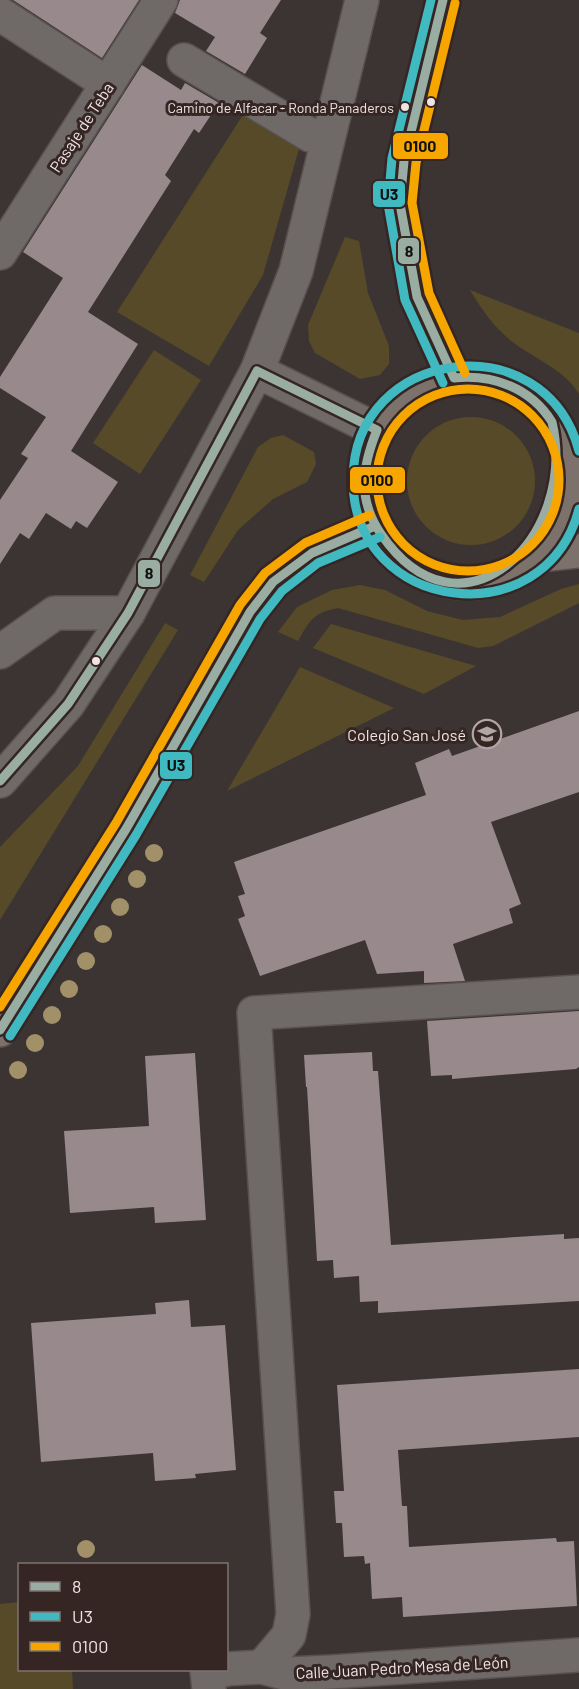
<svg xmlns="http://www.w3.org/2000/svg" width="579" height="1689" font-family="Barlow,sans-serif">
	<rect width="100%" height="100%" fill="#3c3432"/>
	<g fill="#574a28">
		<polygon points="246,110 301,142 263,275 209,366 117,312"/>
		<polygon points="345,237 359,241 368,293 389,346 389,364 380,375 360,379 315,353 309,341 308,325"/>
		<path d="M470,290L579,333V394C565,370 535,359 514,343C495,329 482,310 470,290Z"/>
		<polygon points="154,350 201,380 140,474 93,443"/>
		<circle cx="471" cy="481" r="64"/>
		<polygon points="283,435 314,452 316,464 307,482 273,499 238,530 204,582 190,575 258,447 271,438"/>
		<path d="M579,584V603L493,646L478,648L338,608C313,613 310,620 298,641L278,632L297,607L332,590L360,585L385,590L427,611L463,620L500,617L561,589Z"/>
		<polygon points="165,623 178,630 0,920 0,847 78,766"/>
		<polygon points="331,624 476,666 424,694 313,648"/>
		<polygon points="300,667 394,708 227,791"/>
		<polygon points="19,1602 20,1670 72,1670 73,1689 0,1689 0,1604"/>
	</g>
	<g fill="#97898c">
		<polygon points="13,0 139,0 102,58"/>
		<polygon points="180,0 281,0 260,33 267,38 245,74 206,51 215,37 175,13"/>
		<polygon points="142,65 181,90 185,83 219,103 199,133 194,129 165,175 171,181 88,312 138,344 71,451 118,482 87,528 76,521 71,529 46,513 29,539 20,533 0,564 0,500 28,458 21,454 46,417 0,388 0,377 63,278 23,252"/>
		<polygon points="579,711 579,792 491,822 521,904 509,909 513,923 453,944 465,981 424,983 424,971 377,974 365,940 260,976 238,919 245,916 238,896 245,894 234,862 426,795 415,763 449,749 452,756"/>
		<polygon points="579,1011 579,1067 576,1069 452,1079 452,1075 431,1076 427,1021"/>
		<polygon points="372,1052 373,1071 378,1071 391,1245 564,1234 564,1239 579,1238 579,1301 378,1313 378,1301 360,1302 359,1276 334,1278 333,1260 317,1261 307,1087 306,1087 304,1055"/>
		<polygon points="195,1053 206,1220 155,1223 154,1207 70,1213 64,1131 149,1126 145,1056"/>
		<polygon points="189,1300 191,1327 225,1325 236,1470 195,1474 196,1478 155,1481 153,1453 41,1462 31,1323 156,1314 155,1303"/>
		<polygon points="579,1369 579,1437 398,1450 402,1506 407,1506 409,1547 556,1538 557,1542 574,1541 577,1606 403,1617 402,1597 372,1599 370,1563 365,1564 364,1556 344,1557 342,1523 336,1523 334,1491 344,1491 337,1385"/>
	</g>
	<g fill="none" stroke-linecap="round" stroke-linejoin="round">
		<g stroke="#58514f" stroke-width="36">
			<g id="street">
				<polyline points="0,14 108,84"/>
				<polyline points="184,60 310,135"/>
				<polyline points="0,253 161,0"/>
				<polyline points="257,371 296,271 362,0"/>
				<polyline points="0,652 55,613 128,613"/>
				<polyline points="262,1667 289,1635 293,1614 254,1013 579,992"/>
				<polyline points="226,1669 262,1667 288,1674 331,1672 579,1655"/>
				<polyline points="209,1689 207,1671 224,1670"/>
			</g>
		</g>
		<g stroke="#58514f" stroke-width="36">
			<polyline id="secondary" points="0,781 68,704 128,613 257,371 377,430"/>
		</g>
		<g stroke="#58514f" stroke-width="36">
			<g id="primary">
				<polyline points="443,0 404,161 400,204 417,297 454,378"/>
				<circle cx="468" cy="480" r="103"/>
				<polyline points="540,555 579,551"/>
				<polyline points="0,1030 126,829 250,612 273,582 312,553 375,526"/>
			</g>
		</g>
		<use href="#street" stroke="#6f6968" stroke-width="33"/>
		<use href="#secondary" stroke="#6f6968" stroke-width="33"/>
		<use href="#primary" stroke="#7d726b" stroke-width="33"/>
		<g stroke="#352624" stroke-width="14">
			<g id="bus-1">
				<path d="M0,781L68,704L128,613L257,371L377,430C362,467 357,499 381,534C460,650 579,539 552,422C531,388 493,374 454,378L417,297L400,204L404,161L443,0"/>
				<polyline points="0,1030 126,829 250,612 273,582 312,553 375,526"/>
			</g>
		</g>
		<g stroke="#352624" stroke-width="14">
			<g id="bus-2">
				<polyline points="431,0 392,158 388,204 405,300 443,383"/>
				<path d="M579,451C545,322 353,347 353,480C353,613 545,638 579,509"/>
				<polyline points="10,1036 136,835 260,619 282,591 318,563 380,537"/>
			</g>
		</g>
		<g stroke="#352624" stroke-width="14">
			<g id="bus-3">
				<polyline points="455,3 416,163 412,203 429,293 465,373"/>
				<circle cx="468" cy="480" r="91"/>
				<polyline points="0,1007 116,823 240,605 265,573 305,543 370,515"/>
			</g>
		</g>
		<use href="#bus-1" stroke="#99ada3" stroke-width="9"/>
		<use href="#bus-2" stroke="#40b9c1" stroke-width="9"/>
		<use href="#bus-3" stroke="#f7a600" stroke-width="9"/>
	</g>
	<g fill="#a19068">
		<circle cx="154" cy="853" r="9"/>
		<circle cx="137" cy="879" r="9"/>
		<circle cx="120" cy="907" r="9"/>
		<circle cx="103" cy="934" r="9"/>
		<circle cx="86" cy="961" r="9"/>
		<circle cx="69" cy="989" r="9"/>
		<circle cx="52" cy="1015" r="9"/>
		<circle cx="35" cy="1043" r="9"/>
		<circle cx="18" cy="1070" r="9"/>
		<circle cx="86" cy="1549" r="9"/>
	</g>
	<defs>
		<g id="school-ring" transform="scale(1.5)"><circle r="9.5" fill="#352624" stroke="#b0a6a5" stroke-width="1.5"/><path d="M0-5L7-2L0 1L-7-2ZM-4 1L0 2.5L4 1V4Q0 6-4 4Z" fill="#b0a6a5"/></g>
	</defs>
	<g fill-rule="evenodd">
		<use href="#school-ring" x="487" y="734"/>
	</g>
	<g fill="#efe4e3" stroke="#352624" stroke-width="2">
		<circle cx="431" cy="102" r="5"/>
		<circle cx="405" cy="107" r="5"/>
		<circle cx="96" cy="661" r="5"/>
	</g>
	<g text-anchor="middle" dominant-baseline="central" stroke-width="6" stroke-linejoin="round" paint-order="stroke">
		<g font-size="14" fill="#efe4e3" stroke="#352624" text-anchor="end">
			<text x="394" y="107">Camino de Alfacar - Ronda Panaderos</text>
		</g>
		<g font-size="16" fill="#efe4e3" stroke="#352624">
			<text transform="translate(81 127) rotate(-57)">Pasaje de Teba</text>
			<text transform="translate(402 1667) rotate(-3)">Calle Juan Pedro Mesa de León</text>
		</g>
		<g font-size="16" fill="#efe4e3" stroke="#352624" text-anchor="end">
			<text x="466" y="734">Colegio San José</text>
		</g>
	</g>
	<g stroke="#352624" stroke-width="2">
		<rect x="392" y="132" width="57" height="28" rx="6" fill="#f7a600"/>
		<rect x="372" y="180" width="34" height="28" rx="6" fill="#40b9c1"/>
		<rect x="397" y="237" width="23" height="28" rx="6" fill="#99ada3"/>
		<rect x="349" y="466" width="57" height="28" rx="6" fill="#f7a600"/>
		<rect x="137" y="559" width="24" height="29" rx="6" fill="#99ada3"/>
		<rect x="159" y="751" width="34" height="29" rx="6" fill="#40b9c1"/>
	</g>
	<g font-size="16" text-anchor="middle" font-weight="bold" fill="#111">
		<text x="420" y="152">0100</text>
		<text x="389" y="200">U3</text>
		<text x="409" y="257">8</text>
		<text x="377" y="486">0100</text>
		<text x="149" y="579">8</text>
		<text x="176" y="771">U3</text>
	</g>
	<rect x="18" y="1563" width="210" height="108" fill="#352624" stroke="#7f7270" stroke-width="1.5"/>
	<rect x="30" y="1582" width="30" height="9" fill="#99ada3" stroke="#7f7270" stroke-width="1.5"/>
	<text x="72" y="1593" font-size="18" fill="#efe4e3">8</text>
	<rect x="30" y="1612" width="30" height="9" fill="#40b9c1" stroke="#7f7270" stroke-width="1.5"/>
	<text x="72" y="1623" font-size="18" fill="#efe4e3">U3</text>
	<rect x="30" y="1642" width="30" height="9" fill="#f7a600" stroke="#7f7270" stroke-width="1.5"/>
	<text x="72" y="1653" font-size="18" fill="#efe4e3">0100</text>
</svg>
